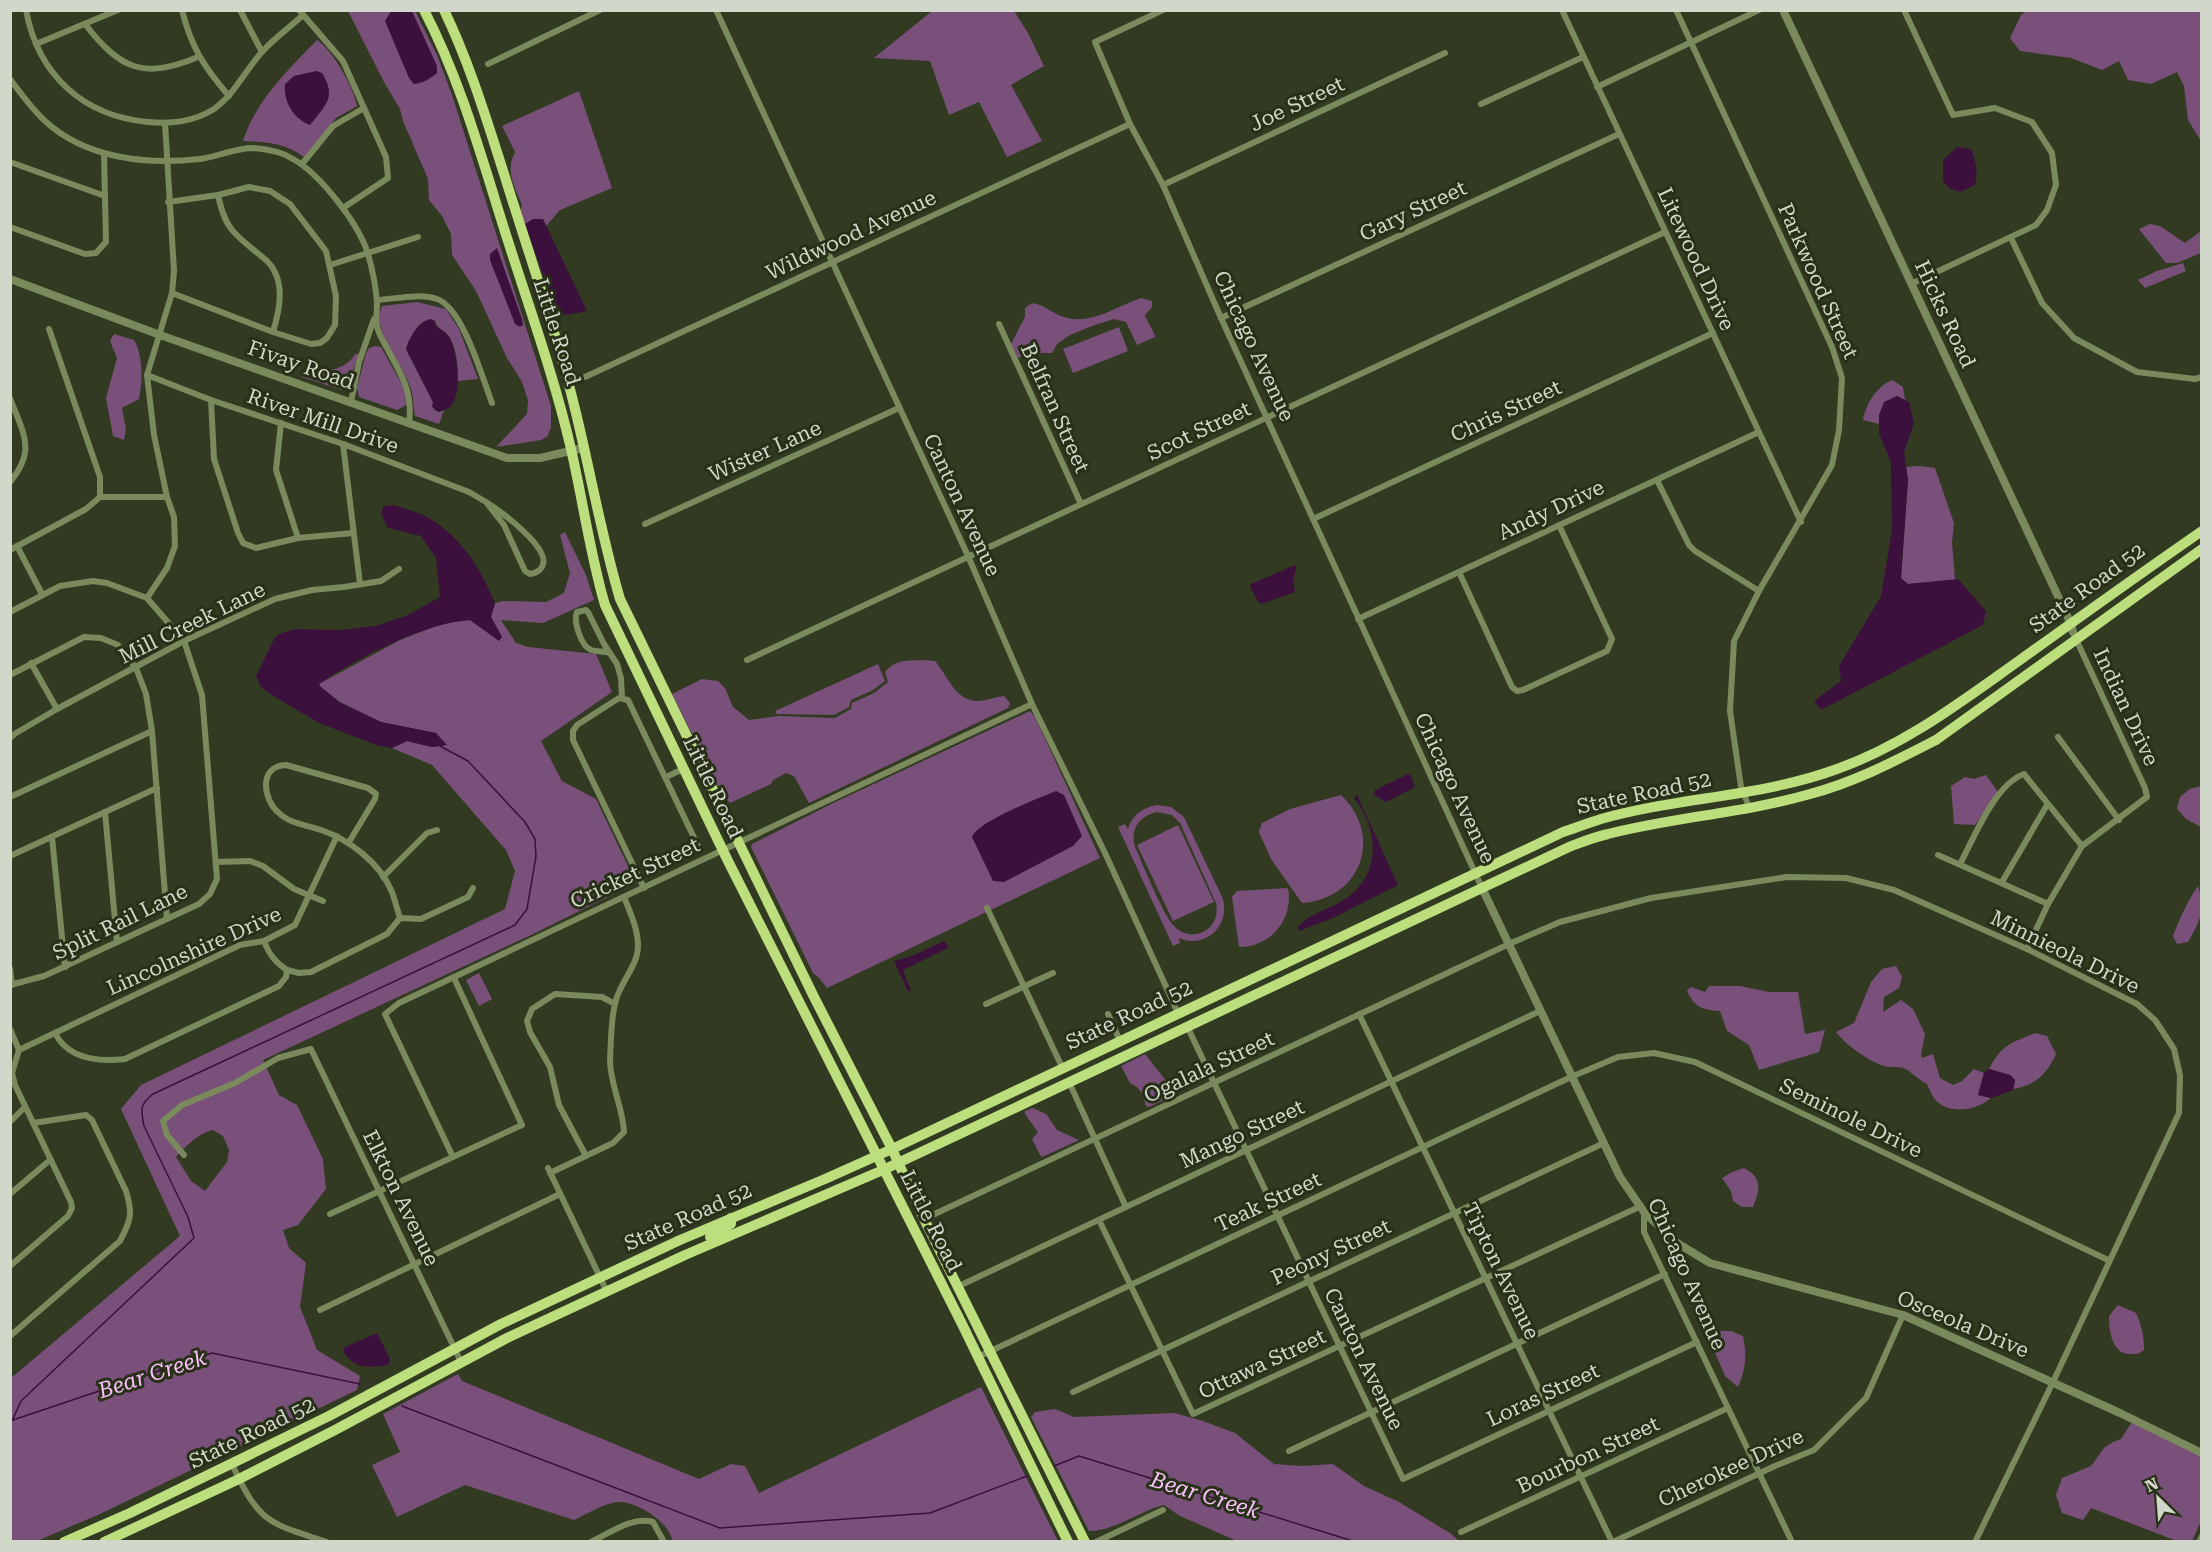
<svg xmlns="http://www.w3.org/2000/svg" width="2212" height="1552" font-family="'Roboto Serif',serif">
	<rect width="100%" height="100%" fill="#323a22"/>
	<g fill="#79507a" fill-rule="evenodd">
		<polygon points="348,11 415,11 437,55 452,95 551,406 551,428 547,437 541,440 496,447 527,414 528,400 522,382 507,358 476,291 452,255 451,234 442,216 429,200 428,179 403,121 400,109 384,82"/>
		<polygon points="932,11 1014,11 1028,33 1044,66 1011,85 1042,141 1007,157 979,102 949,115 930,61 874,58"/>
		<polygon points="2027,11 2201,11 2201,141 2188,120 2184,86 2177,72 2151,84 2128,80 2119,61 2102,70 2071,58 2020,51 2010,38 2021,15"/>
		<path d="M317,40C332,49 354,88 357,106L336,118L304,157C285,143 266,142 243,141C255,101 289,69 317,40Z"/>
		<path d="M579,91L612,188L560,210L546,226L543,219L525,224L520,211L522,205C514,185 505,172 515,152L502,126Z"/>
		<polygon points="2150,224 2160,226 2185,243 2201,231 2201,253 2177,263 2166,263 2139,229"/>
		<polygon points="2183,263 2186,271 2145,288 2138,280 2157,271"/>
		<path d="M1141,298L1152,301V307L1145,315C1147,323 1153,328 1155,337L1137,345L1126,322L1114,319L1092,326L1070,335L1057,344L1052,353H1031L1018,358L1011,344L1025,317V308L1032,303C1044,305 1051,312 1061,316C1089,327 1115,307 1141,298Z"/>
		<path d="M417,302L446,309L459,329L478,379L458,381C458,366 457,346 447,334C442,328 437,329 435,320L420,324L409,341L406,349L433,402L434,410L439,412L444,410L439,424L415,416C413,405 414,394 409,384C400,361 371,330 382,306Z"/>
		<polygon points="1119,327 1128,351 1073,373 1063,349"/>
		<path d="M114,334L134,340C143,355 143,382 139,399L122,408L126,429L124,440L113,436L106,398L117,358L110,341Z"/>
		<polygon points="375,346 381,347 405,390 408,404 397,410 359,397 357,388 366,353 369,348"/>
		<path d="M355,354H359L346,389L342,390L302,377L303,374C322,371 345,372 355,354Z"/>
		<path d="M1892,380L1903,387L1905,400L1897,396L1879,415V424L1863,420C1866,404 1876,387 1892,380Z"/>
		<polygon points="1919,466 1935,468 1954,523 1952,542 1955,580 1908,584 1901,578 1908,480 1906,467"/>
		<path d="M565,532L586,575L594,600L543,623L501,620L516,643L528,647L596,654L612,692L541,741L562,781L596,799L636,883L531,935L263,1060L279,1095L297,1105L323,1159L326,1189L298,1225L283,1230L289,1248L306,1263L300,1307L317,1350L360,1376L357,1390L100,1514L37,1541H12L11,1538V1378L180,1236L121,1109L141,1085L505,909L515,871L506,850L432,765L392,748L407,741L432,747L446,745L436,733L381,722L340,702L320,687L319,684L400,640L449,621L470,620L499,640L502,637L491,617L495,603L503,601L546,602L564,593L570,573L560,535ZM213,1130L223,1136L229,1150L227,1162L205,1191L191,1181L176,1157C186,1146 197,1134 213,1130Z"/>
		<path d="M922,660L935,661C948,676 956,703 980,701C988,700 996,697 1004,696L1010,703L1008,708L809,803L794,776L786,773L773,780L771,784L730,803L722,794L672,694L702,679L718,681L725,688L733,707L749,720L778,716L835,718L851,709L852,703L874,693L888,682L885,672C896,659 907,661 922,660Z"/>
		<polygon points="878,664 885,681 873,690 851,700 849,707 834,715 777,714 775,711"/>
		<polygon points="1030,711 1035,717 1100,858 827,988 819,978 813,973 751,847 752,844 831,804"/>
		<polygon points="1986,775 1998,792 1975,825 1954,824 1951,786 1965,777 1974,779"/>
		<polygon points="2201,786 2202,786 2201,827 2186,819 2177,809 2180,797 2190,789"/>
		<path d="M1341,795C1384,836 1361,899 1302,903L1271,859L1259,832L1262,823L1290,809Z"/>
		<path d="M1157,805L1171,807L1184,817L1223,899C1230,927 1205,949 1179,938L1180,943L1173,946L1118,827L1125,824L1128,829C1133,814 1142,808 1157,805ZM1157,812L1172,815L1180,823L1216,903C1218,912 1216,922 1209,928C1199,937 1184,936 1175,927C1163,916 1143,864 1135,847C1130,829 1139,816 1157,812Z"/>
		<polygon points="1178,825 1214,902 1173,921 1137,845"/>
		<path d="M2198,886C2206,911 2200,921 2188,942L2177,944L2173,936C2180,918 2187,902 2198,886Z"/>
		<path d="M1288,888C1294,919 1271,947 1239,947L1232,897L1237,891Z"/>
		<path d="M1896,966L1902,977L1899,988L1884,997L1883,1012L1901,1000L1913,1009L1925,1034L1921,1055L1922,1058L1933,1054L1940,1078L1953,1085L1962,1081L1974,1069L1984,1073L1978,1095L1991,1098C1976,1111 1947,1116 1933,1097C1931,1093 1929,1088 1927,1084C1918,1080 1910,1070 1903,1068C1897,1066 1890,1068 1884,1066C1867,1060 1847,1046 1836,1032L1854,1023L1871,982L1882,969Z"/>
		<polygon points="479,973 492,999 479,1006 466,980"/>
		<path d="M1709,986H1740L1769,992H1798L1805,1034L1825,1030L1819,1052L1759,1070L1749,1045L1727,1031L1720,1011C1703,1010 1695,1008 1687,991L1691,987L1705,992Z"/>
		<path d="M2035,1033L2047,1036L2056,1054C2047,1074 2035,1086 2013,1089L2015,1080L2010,1075L1989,1069C2002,1044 2011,1043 2035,1033Z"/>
		<polygon points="1145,1054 1167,1082 1170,1092 1168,1098 1149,1107 1146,1106 1143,1095 1137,1087 1130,1083 1121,1066"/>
		<polygon points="1033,1108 1046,1114 1057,1130 1079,1140 1042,1157 1040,1155 1032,1139 1038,1132 1025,1114 1025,1111"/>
		<path d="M1744,1168C1763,1178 1760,1190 1753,1207H1742L1733,1201L1731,1191L1722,1178L1732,1172Z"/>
		<path d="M2118,1305L2136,1313C2142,1326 2144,1336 2144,1350L2138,1354C2134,1354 2126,1354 2123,1353C2110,1346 2109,1327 2109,1316Z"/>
		<path d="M1721,1331H1731L1743,1336C1747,1355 1746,1369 1738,1387L1725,1376L1707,1334Z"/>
		<path d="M458,1374L462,1381L699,1479L731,1464L745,1466L759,1493L981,1387L1058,1541H673C671,1537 670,1532 667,1529C658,1516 634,1501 618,1502C604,1503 587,1514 574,1520L465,1485L397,1517L372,1465L400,1452L383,1414Z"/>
		<path d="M1055,1409L1074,1417L1174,1413L1203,1421L1235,1433L1274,1464L1302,1466L1333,1464L1364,1486L1399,1502L1450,1533L1459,1541H1237L1180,1516L1164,1505C1139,1511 1115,1531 1089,1531L1031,1417L1035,1412Z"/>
		<polygon points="2132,1422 2201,1456 2201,1521 2192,1541 2177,1541 2091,1508 2083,1520 2062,1513 2056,1495 2062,1478 2091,1466 2104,1448 2113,1442 2121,1439"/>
	</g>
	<g fill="#3b103d">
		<path d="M391,11H412L437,66V73C430,79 423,83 414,84L409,78L385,21Z"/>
		<path d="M316,71L322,73C337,97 326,105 310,125C294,119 283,102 285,84L294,76Z"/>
		<path d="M1957,147L1971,149C1976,161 1978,172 1975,185L1960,192L1949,188L1943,181V160Z"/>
		<polygon points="533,219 543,219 587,311 566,315 557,314 525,224"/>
		<polygon points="497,248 522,319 523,325 520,327 515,324 490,260 490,254"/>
		<path d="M431,319C434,320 435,323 436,326C440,331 446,331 450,338C457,352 463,393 451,406C448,410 443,410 439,412L432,407L433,402L406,349C410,337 418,321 431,319Z"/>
		<polygon points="1897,396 1909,402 1914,423 1904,452 1908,480 1901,578 1908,584 1958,579 1986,611 1983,625 1821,710 1814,701 1841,681 1839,666 1881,596 1888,554 1892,529 1891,462 1879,434 1879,415 1884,402"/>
		<path d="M393,505C405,509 419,512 429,518C462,538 481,569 495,603L491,617L502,637L499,641L470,620C424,623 357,658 319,684L321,687L339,702L381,722L436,733L447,745L432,747L407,741L392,748L376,745L317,722L267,692L260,686L256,676L275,637L284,632L297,629L340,630L375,626L408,615L440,597L436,558L421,536L388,528L381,513L384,506Z"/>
		<polygon points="1295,565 1296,569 1293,581 1295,592 1262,604 1258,602 1250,587 1251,584"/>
		<polygon points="1408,774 1411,776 1415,787 1386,802 1374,795 1375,790"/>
		<path d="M1056,791L1064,795L1082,836L1073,846L1004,882L993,881L972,837C977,822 1039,798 1056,791Z"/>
		<path d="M1357,795L1398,885L1333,918L1299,931L1298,927C1311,912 1330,910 1345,899C1382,875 1379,829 1354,798Z"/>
		<polygon points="944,941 948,946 946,949 903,970 911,991 908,991 894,961 912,956"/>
		<polygon points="1989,1069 2010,1075 2015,1080 2013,1090 1991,1098 1978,1095 1984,1073"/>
		<path d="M377,1333L390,1359L389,1364C371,1369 352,1369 343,1350L345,1347Z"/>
	</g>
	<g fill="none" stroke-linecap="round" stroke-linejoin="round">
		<g stroke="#3b103d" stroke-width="1.5">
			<polyline points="402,1406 720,1528 930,1513 1027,1476"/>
			<polyline points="10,1421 212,1353 360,1384"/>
			<path d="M12,1421L21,1401L194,1238L188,1217L144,1126C141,1110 139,1105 153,1094L515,925L527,909L536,856L535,839L525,822L468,761L440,746"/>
			<polyline points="1054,1466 1079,1456 1356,1542"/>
		</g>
		<g stroke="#7a8a5d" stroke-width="6">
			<path d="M26,10C38,75 83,116 148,122C172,124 193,122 214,109C234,95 245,71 261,53C273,39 289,28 302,16"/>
			<path d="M182,10C191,47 204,67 229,96"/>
			<polyline points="240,10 262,52"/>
			<polyline points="299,10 343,61 386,157 388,178 343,208"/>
			<polyline points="716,10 968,556 1032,704 1105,853 1178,1013"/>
			<polyline points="1163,10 1095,42 1130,124 1163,185 1221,318 1482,888"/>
			<polyline points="1562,10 1801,522"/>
			<polyline points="1676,10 1832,347 1842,378 1839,430 1832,465 1759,591 1734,641 1730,711 1741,787 1749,807"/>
			<polyline points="1904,10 1953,115 1995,108 2032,122 2052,153 2056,185 2047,210 2036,225 1911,284"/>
			<path d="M85,24C120,69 143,80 198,57"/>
			<polyline points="36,44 118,10"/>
			<polyline points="488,64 600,10"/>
			<path d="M10,79C21,94 32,109 45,121C86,159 148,165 200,159C218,157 234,148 253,148C266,149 282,152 293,159C320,174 359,224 368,254C372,268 376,288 377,303C377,312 375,321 378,330C380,337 385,344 388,350C402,376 413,392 409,423"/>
			<polyline points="1597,87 1759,10"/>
			<polyline points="1481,104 1583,57"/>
			<polyline points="10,162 105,196"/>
			<polyline points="302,164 333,126 364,108"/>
			<polyline points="1163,185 1445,53"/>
			<path d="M218,195C221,208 224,220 232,230C242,242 256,251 267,261C286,280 280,309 273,332"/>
			<polyline points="168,202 218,195 249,187 270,191 290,204 326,251 336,296 335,325 327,338 320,343 311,344 273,332 172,293"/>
			<polyline points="10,227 85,254 96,253 106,242 104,153"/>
			<polyline points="2011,238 2042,303 2074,338 2137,372 2195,379 2202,377"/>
			<polyline points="330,265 418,237"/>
			<path d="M377,300C395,299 419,293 437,299C463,308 482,377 492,403"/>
			<polyline points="1221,318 1619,134"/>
			<polyline points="999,324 1081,504"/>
			<path d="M147,375L211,400L343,444L469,492L486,502L504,525L525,571L530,574C535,573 539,572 542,567C553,549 500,511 486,502"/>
			<polyline points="585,377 1130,124"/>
			<path d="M10,398C23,434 37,449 10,482"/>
			<polyline points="211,400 214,459 238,533 243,543 256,548 298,538 353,533"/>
			<polyline points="351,402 359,362 374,319"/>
			<polyline points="281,423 276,470 298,538"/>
			<polyline points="343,444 360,584"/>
			<polyline points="1657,480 1689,545 1695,551 1759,591"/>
			<polyline points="100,497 167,497"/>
			<polyline points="1313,519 1713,333"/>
			<polyline points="645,524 899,408"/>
			<polyline points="17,546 42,594"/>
			<polyline points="10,550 86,509 100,497 100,477 49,329"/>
			<polyline points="1459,572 1512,687 1517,691 1523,690 1607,651 1612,639 1559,525"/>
			<polyline points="147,598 167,568 175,546 174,517 167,497 154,435 147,375 172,293 174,271 165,123"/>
			<polyline points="10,612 60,586 93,581 107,583 147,598 184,641 202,695 217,879 210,894 199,904 44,976 10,985"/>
			<polyline points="1358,619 1759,432"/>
			<path d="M610,653C604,651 597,652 591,650C581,646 573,621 577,612L586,610L588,612L604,644L617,664L621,678L622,698"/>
			<polyline points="747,660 1665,232"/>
			<polyline points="31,663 57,709"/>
			<polyline points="10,675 84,637 101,638 118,645 136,668 146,694 152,731 167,919"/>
			<polyline points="2058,737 2119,820"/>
			<polyline points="10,738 16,733 57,709 184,641 275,599 312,590 344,587 381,581 399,569"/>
			<polyline points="666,777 683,769"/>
			<polyline points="10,797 152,731"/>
			<polyline points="105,812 117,942"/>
			<polyline points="52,837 65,967"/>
			<path d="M349,842L375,799L376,794L368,788L286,765C258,766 263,800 279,813C290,824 307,825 321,830C350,840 380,863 392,892C395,900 397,909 400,918"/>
			<polyline points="1938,855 2048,904"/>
			<polyline points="10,856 157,788"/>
			<polyline points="216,862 250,861 263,866 294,889 323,901"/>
			<path d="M1960,864C1974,838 1995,784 2024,774L2082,846"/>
			<polyline points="383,877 427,833 437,830"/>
			<polyline points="2002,882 2047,805"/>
			<polyline points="644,888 573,740 573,731 577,725 619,698 628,700 699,848"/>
			<polyline points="987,908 1062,1067"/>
			<path d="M264,941C269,954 275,962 287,970"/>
			<polyline points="2027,949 2048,904 2082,846 2147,797 2145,788 2075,637"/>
			<polyline points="10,968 12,985"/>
			<polyline points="986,1004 1053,973"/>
			<polyline points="1108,1014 1120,1041"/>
			<polyline points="1359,1014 1612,1542"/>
			<polyline points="1187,1026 1403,1479 1697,1342"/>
			<polyline points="10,1029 19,1050 12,1073 15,1085 71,1202 72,1208 68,1216 10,1266"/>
			<path d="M55,1033C68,1059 98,1062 125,1059L279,986L286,977L287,970L299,973L311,972L387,934L400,918L421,919L468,897L473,888"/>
			<polyline points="19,1050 240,945 264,941 295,925 337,836"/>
			<polyline points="1069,1082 1126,1207"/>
			<polyline points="10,1122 25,1107"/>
			<polyline points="184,1155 167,1135 163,1121 182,1105 235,1083 278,1058 311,1049 461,1362"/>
			<polyline points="586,1156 559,1105 550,1067 530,1032 527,1021 532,1009 555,994 602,997 615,1004"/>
			<polyline points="453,1157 385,1014 399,1003 1032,704"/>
			<polyline points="548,1168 607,1292"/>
			<path d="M550,1173L613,1143L624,1132C623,1107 610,1085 610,1060C611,1041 611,1008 619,992C625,977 638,963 638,946C638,929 630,912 624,897"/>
			<polyline points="10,1194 50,1160"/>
			<polyline points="1644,1212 1644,1232 1792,1542"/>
			<polyline points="330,1214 522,1125 454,978"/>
			<polyline points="924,1219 1509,944 1560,922 1651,898 1787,877 1846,878 1894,890 2027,949 2137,1004 2155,1020 2174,1049 2180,1075 2179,1113 2053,1382 1975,1542"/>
			<polyline points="1099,1220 1193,1414 1639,1207"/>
			<polyline points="959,1286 1540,1011"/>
			<polyline points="320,1310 560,1194"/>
			<path d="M10,1336L120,1241C131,1220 133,1214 126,1191L92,1120L86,1115L33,1123"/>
			<polyline points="978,1357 1571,1077 1618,1057 1654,1053 1695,1062 2108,1260"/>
			<polyline points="1073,1392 1604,1143"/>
			<polyline points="1289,1451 1665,1274"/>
			<path d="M232,1464C259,1523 268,1523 327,1542"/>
			<polyline points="1461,1532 1728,1408"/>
			<path d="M591,1542C610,1533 632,1516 653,1522L664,1542"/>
			<polyline points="1096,1542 1163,1510"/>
			<polyline points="1613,1542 1775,1466 1814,1450 1866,1398 1903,1315"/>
			<polyline points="2199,1542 2202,1536"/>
		</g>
		<g stroke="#7a8a5d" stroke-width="8">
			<polyline points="1783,10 2071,624 2073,632"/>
			<polyline points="10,279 160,335 507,458 540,458 583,448"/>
			<polyline points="1482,888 1620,1177 1644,1212 1677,1243 1710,1263 1903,1315 2120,1413 2202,1453"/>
		</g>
		<g stroke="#bcde7d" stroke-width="10">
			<path d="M424,10C462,83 483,163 508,241C530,310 555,379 571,449C583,501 590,554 605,605L727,859L962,1324L1068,1542"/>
			<path d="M444,10C470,64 487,121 505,177C529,255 557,333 576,413C591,475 602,538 620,599L814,997L892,1149L924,1219L1085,1542"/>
			<polyline points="710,1237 731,1224 731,1218"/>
			<path d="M64,1542L130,1513L329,1416L501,1324L680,1240L825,1179L892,1149L1563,832C1575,828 1588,823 1601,819C1679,797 1761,797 1837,769C1905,745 1962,701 2020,660C2080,617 2141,573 2202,531"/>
			<path d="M104,1542L239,1479L335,1430L507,1338L685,1255L883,1170L1569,847C1582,842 1594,837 1608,834C1674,817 1744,813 1810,794C1855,782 1895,761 1936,740L2202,549"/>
		</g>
	</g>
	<g text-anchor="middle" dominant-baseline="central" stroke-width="6" stroke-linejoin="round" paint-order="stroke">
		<g font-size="21" fill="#d1d7c9" stroke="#283018">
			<text transform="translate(1297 104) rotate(-25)">Joe Street</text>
			<text transform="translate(1413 211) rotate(-25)">Gary Street</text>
			<text transform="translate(851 235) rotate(-25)">Wildwood Avenue</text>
			<text transform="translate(1696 259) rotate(65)">Litewood Drive</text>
			<text transform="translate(1818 281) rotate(66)">Parkwood Street</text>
			<text transform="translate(1945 314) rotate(65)">Hicks Road</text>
			<text transform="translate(557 332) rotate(72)">Little Road</text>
			<text transform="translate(1254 346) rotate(65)">Chicago Avenue</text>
			<text transform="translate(301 365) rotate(19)">Fivay Road</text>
			<text transform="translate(1055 408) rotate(66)">Belfran Street</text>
			<text transform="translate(1506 411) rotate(-25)">Chris Street</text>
			<text transform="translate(323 421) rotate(19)">River Mill Drive</text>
			<text transform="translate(1199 431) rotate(-25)">Scot Street</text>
			<text transform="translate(765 451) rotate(-24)">Wister Lane</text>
			<text transform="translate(962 505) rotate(65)">Canton Avenue</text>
			<text transform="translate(1551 510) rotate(-25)">Andy Drive</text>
			<text transform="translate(2087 588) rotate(-36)">State Road 52</text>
			<text transform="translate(192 623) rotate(-26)">Mill Creek Lane</text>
			<text transform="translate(2126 707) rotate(65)">Indian Drive</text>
			<text transform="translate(713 787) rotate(64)">Little Road</text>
			<text transform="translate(1455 788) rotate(65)">Chicago Avenue</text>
			<text transform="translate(1644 793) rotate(-12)">State Road 52</text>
			<text transform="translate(635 873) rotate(-25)">Cricket Street</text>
			<text transform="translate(120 922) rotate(-26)">Split Rail Lane</text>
			<text transform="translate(194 951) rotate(-24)">Lincolnshire Drive</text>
			<text transform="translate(2065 952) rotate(26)">Minnieola Drive</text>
			<text transform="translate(1129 1015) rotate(-25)">State Road 52</text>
			<text transform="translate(1209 1067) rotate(-25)">Ogalala Street</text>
			<text transform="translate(1851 1118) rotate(26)">Seminole Drive</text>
			<text transform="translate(1242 1134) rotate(-25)">Mango Street</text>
			<text transform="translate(401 1198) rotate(64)">Elkton Avenue</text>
			<text transform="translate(1268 1202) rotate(-25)">Teak Street</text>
			<text transform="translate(688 1217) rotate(-24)">State Road 52</text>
			<text transform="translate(931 1221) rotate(63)">Little Road</text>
			<text transform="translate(1331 1252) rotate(-25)">Peony Street</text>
			<text transform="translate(1501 1271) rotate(64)">Tipton Avenue</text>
			<text transform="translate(1687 1274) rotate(66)">Chicago Avenue</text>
			<text transform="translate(1963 1324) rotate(23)">Osceola Drive</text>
			<text transform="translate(1364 1359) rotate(64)">Canton Avenue</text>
			<text transform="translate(1262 1364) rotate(-25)">Ottawa Street</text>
			<text transform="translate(1543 1395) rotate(-25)">Loras Street</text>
			<text transform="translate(252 1433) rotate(-26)">State Road 52</text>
			<text transform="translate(1588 1455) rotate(-25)">Bourbon Street</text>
			<text transform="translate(1731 1468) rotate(-25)">Cherokee Drive</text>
		</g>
		<g font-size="22" font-style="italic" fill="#f8c0f9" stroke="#283018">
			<text transform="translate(152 1374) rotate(-18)">Bear Creek</text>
			<text transform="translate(1205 1495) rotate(17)">Bear Creek</text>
		</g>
	</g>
	<rect width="2212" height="1552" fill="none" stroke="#d1d7c9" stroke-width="24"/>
	<g transform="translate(2158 1498) rotate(335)" stroke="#283018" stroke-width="4.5" paint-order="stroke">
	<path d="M0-4.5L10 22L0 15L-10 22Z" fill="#d1d7c9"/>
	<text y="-9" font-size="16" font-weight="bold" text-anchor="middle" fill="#d1d7c9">N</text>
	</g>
</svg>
